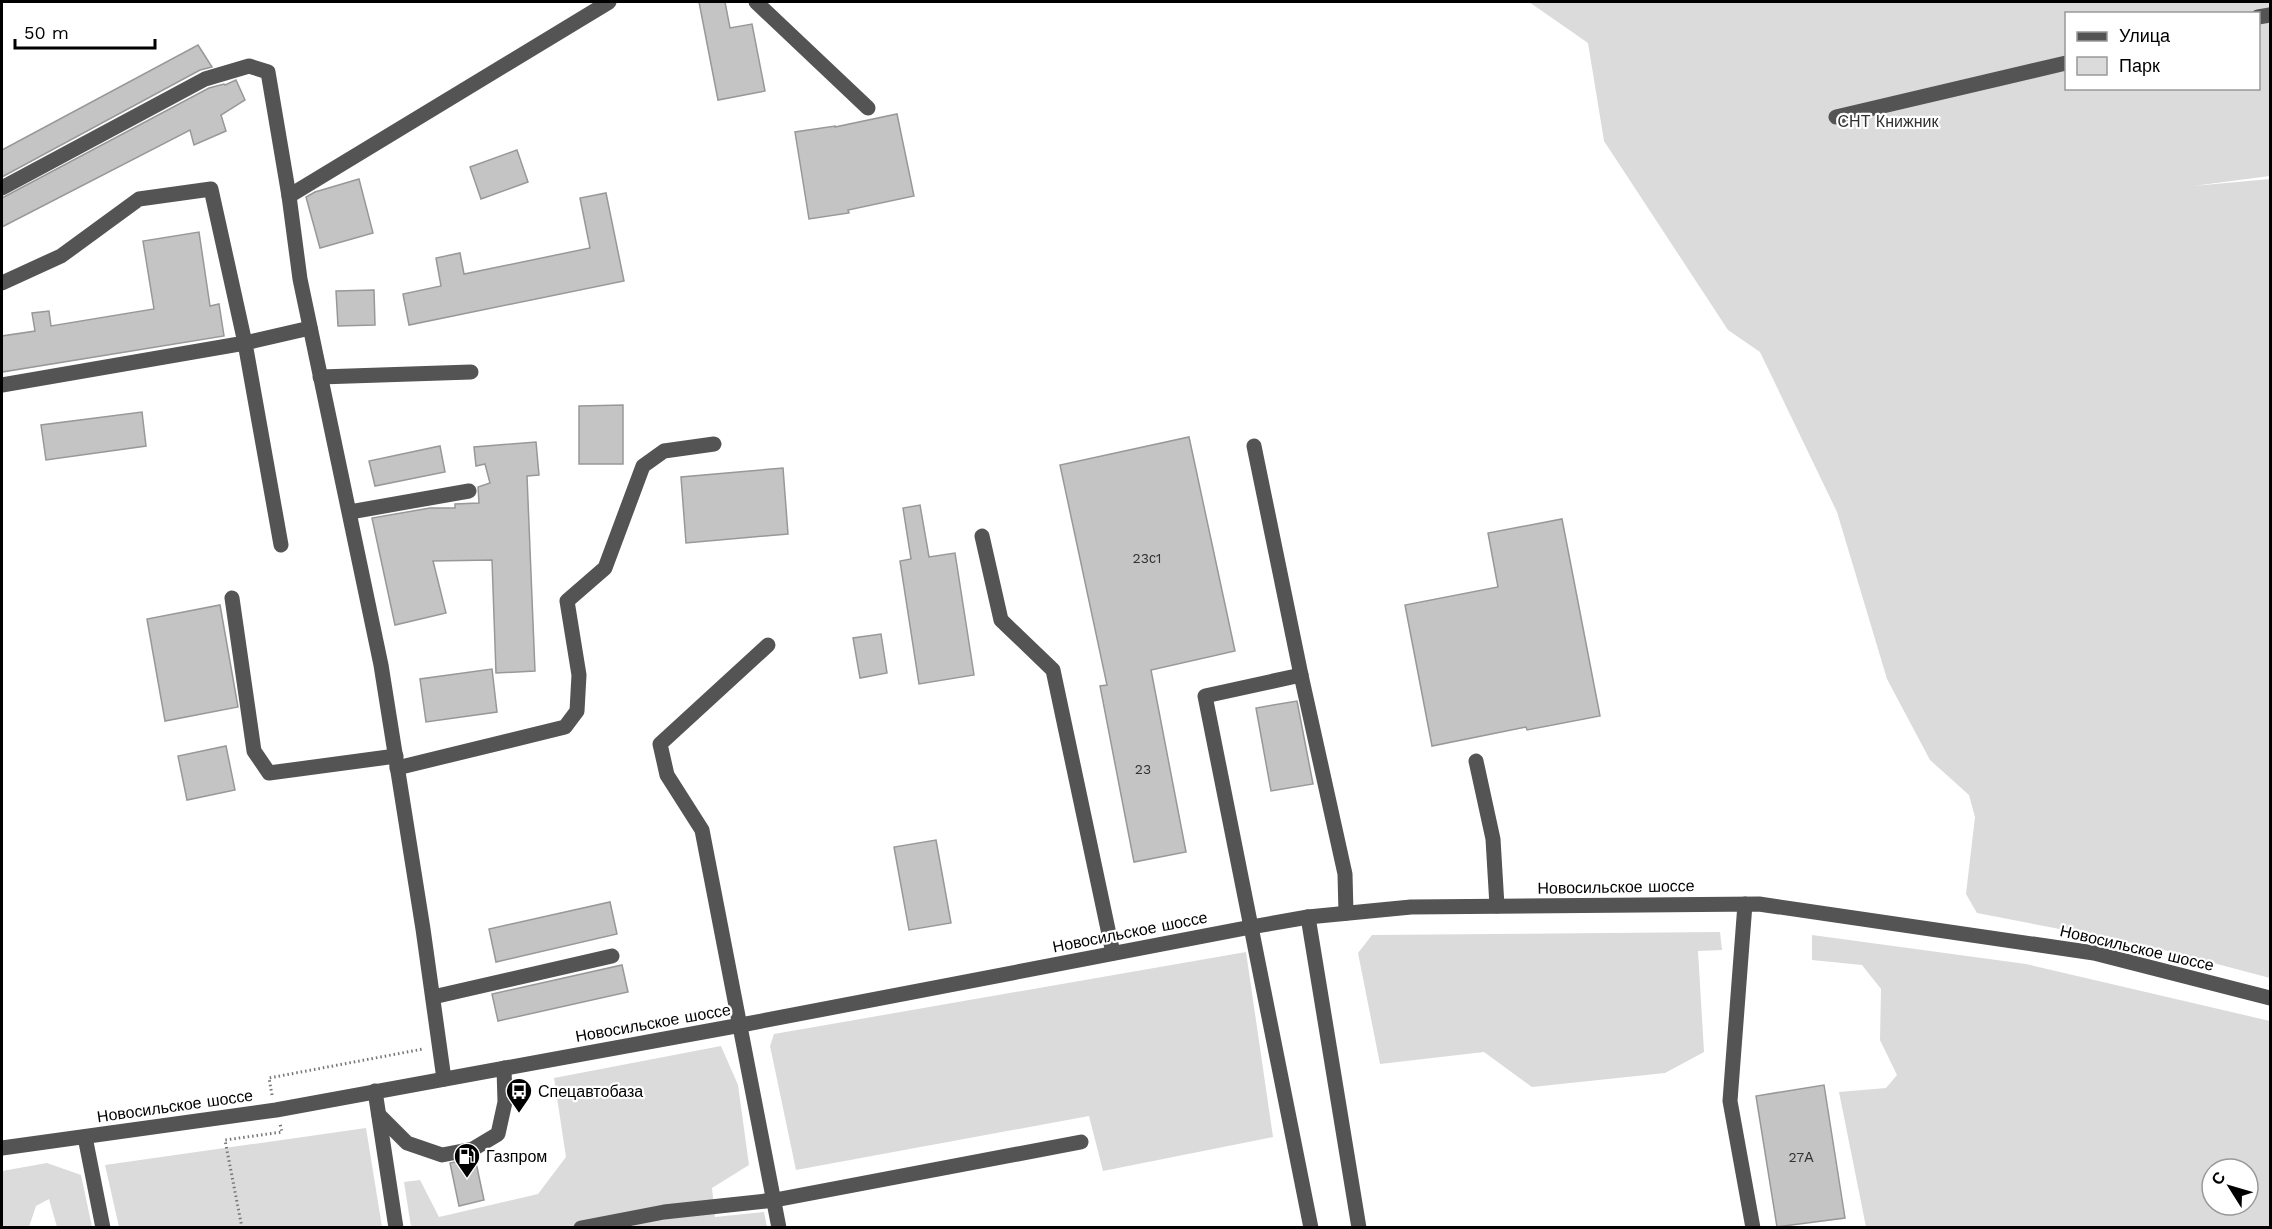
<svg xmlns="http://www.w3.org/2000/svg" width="2272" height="1229" font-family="'Work Sans',sans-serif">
	<rect width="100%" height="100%" fill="#fff"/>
	<g fill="#dbdbdb" fill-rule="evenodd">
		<path d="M1529,2H2270V176L2193,186L2270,179V978L2153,947L1977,913L1966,894L1975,817L1969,795L1930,760L1887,679L1837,512L1760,352L1728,330L1604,141L1588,43ZM2066,14H2258V88H2066Z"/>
		<polygon points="1720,932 1722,950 1698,951 1704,1052 1665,1073 1532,1087 1484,1052 1380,1064 1358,953 1372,935"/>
		<path d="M1812,935L2026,964L2270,1021V1227H1866L1839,1092L1886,1088L1897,1075L1880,1040L1881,989L1862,965L1812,960ZM2212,1169H2248V1205H2212Z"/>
		<polygon points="1246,952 1273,1137 1103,1171 1089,1116 796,1170 770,1046 774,1034"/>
		<polygon points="721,1046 738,1085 749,1165 712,1188 715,1217 764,1212 767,1227 411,1227 404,1182 420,1180 439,1217 538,1194 566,1157 554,1078"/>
		<polygon points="366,1128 382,1227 119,1227 105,1165"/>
		<polygon points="47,1163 81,1175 92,1227 57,1227 49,1199 36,1206 29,1227 2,1227 2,1171"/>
	</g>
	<g fill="#c4c4c4" stroke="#989898" stroke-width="1.5">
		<polygon points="699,2 725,2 730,28 752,24 765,91 718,100"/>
		<polygon points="198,45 212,67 200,70 2,177 2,150"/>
		<polygon points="236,80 245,100 221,115 226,131 194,145 190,130 2,227 2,198 209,88 224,84 225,85"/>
		<polygon points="897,114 914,196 848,210 849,213 809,219 795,132 835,126 835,127"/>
		<polygon points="517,150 528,182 481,199 470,167"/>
		<polygon points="359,179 373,233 320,248 306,197 315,192"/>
		<polygon points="606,193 624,281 409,325 403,294 441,286 436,258 460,253 464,274 590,248 580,198"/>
		<polygon points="199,232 210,306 219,304 224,336 2,372 2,336 35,331 32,313 49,311 51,326 154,309 143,241"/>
		<polygon points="374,290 375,325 338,326 336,291"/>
		<polygon points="623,405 623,464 579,464 579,406"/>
		<polygon points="142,412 146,446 46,460 41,425"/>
		<polygon points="1189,437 1235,651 1151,670 1186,852 1134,862 1100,686 1107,685 1060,465"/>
		<polygon points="536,442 539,475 527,476 535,671 496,673 492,560 433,561 446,613 395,625 372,518 430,508 455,508 455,504 479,503 478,487 490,483 485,464 476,466 474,447"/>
		<polygon points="440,446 445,472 375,486 369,461"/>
		<polygon points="783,468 788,534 686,543 681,477"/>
		<polygon points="920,505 929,557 955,553 974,675 919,684 900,561 911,559 903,508"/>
		<polygon points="1562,519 1600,716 1527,730 1526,727 1432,746 1405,605 1498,587 1488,533"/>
		<polygon points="220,605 238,707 165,721 147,619"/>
		<polygon points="881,634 887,673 860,678 853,638"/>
		<polygon points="492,669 497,712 426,722 420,679"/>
		<polygon points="1297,701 1313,784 1271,791 1256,708"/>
		<polygon points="226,746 235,790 187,800 178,756"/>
		<polygon points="936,840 951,923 909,930 894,847"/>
		<polygon points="610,902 617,934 496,962 489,929"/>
		<polygon points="622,965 628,992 498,1021 492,994"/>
		<polygon points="1824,1085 1845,1218 1777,1227 1756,1096"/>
		<polygon points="475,1158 484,1200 459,1206 450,1163"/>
	</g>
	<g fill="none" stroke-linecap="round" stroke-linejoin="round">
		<g stroke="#767676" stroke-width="3" stroke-dasharray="1.5 3" stroke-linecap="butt">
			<polyline points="272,1095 269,1078 423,1049"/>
			<polyline points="242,1228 225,1140 282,1132 280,1124"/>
		</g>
		<g stroke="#545454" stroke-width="15">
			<polyline points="756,2 868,108"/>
			<polyline points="2258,17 2270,15"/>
			<polyline points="1836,117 2066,63"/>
			<polyline points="2,188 205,79 249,66 268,72 289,196 300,279 381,665 423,929 444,1079"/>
			<polyline points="289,196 609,2"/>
			<polyline points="2,283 61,256 139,199 211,189 245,343 2,385"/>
			<polyline points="320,377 471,372"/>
			<polyline points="1254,446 1301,675"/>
			<polyline points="350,512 469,491"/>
			<polyline points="982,536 1001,620 1053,670 1113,953"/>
			<polyline points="281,545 245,343 310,328"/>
			<polyline points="232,598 254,751 269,773 396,756"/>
			<polyline points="768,645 660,744 667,775 702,830 779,1228"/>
			<polyline points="1476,761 1493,839 1497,906"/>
			<polyline points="397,768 565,727 577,711 579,675 567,601 605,568 643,466 664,451 714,444"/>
			<polyline points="1745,904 1730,1101 1753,1228"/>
			<polyline points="1308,917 1359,1228"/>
			<polyline points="433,997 612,956"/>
			<polyline points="375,1091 396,1228"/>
			<polyline points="379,1115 407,1143 442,1155 473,1149 498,1134 505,1102 504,1068"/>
			<polyline points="85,1137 103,1228"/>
			<polyline points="2,1148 276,1110 741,1025 1251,927 1308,917 1411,907 1759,904 2094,953 2270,998"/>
			<polyline points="581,1228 664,1212 775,1200 1081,1142"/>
			<polyline points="1311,1228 1205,696 1301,675 1345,874 1346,913"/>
		</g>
	</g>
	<defs>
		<g id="bus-pin" transform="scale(1.35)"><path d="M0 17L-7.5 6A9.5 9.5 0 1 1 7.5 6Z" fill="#000" stroke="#fff"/><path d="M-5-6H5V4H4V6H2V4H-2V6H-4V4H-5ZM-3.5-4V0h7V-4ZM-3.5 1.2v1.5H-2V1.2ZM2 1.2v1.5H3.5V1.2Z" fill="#fff"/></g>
		<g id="fuel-pin" transform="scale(1.35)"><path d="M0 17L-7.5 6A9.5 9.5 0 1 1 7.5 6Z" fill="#000" stroke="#fff"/><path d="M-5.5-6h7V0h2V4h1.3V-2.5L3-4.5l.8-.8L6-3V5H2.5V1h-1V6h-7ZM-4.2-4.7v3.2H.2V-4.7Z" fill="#fff"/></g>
	</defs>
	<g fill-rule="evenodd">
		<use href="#bus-pin" x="519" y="1091"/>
		<use href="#fuel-pin" x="467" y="1156"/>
	</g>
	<g text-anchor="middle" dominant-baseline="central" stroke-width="4.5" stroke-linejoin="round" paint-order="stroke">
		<g font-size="14" fill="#313131">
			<text x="1147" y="558">23с1</text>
			<text x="1143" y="769">23</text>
			<text x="1801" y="1157">27А</text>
		</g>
		<g font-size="16" fill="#323232" stroke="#fff">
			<text x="1888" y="121">СНТ Книжник</text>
		</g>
		<g font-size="16" fill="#000" stroke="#fff">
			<text transform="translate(1616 887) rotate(-1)">Новосильское шоссе</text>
			<text transform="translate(1130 932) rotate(-11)">Новосильское шоссе</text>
			<text transform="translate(2137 948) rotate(13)">Новосильское шоссе</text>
			<text transform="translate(653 1023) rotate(-10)">Новосильское шоссе</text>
			<text transform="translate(175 1106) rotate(-8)">Новосильское шоссе</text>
		</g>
		<g font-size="16" fill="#000" stroke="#fff" text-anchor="start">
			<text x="538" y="1091">Спецавтобаза</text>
			<text x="486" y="1156">Газпром</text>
		</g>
	</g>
	<rect width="2272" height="1229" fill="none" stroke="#000000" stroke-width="6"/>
	<rect x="2065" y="12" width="195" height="78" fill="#ffffff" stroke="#999999" stroke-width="1.5"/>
	<rect x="2077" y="32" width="30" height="9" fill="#545454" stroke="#999999" stroke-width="1.5"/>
	<text x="2119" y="42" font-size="18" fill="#000000">Улица</text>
	<rect x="2077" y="57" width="30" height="18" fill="#dbdbdb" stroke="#999999" stroke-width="1.5"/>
	<text x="2119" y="72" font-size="18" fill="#000000">Парк</text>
	<g transform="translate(2230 1187) rotate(307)"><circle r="28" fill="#ffffff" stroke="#999999" stroke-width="1.5"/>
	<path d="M0-4.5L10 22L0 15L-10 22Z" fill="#000000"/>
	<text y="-9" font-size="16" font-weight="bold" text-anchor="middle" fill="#000000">С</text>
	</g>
	<path d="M15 39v9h140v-9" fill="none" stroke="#000000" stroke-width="3"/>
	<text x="24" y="39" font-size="18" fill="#000000" stroke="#ffffff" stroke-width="4.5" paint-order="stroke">50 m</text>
</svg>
